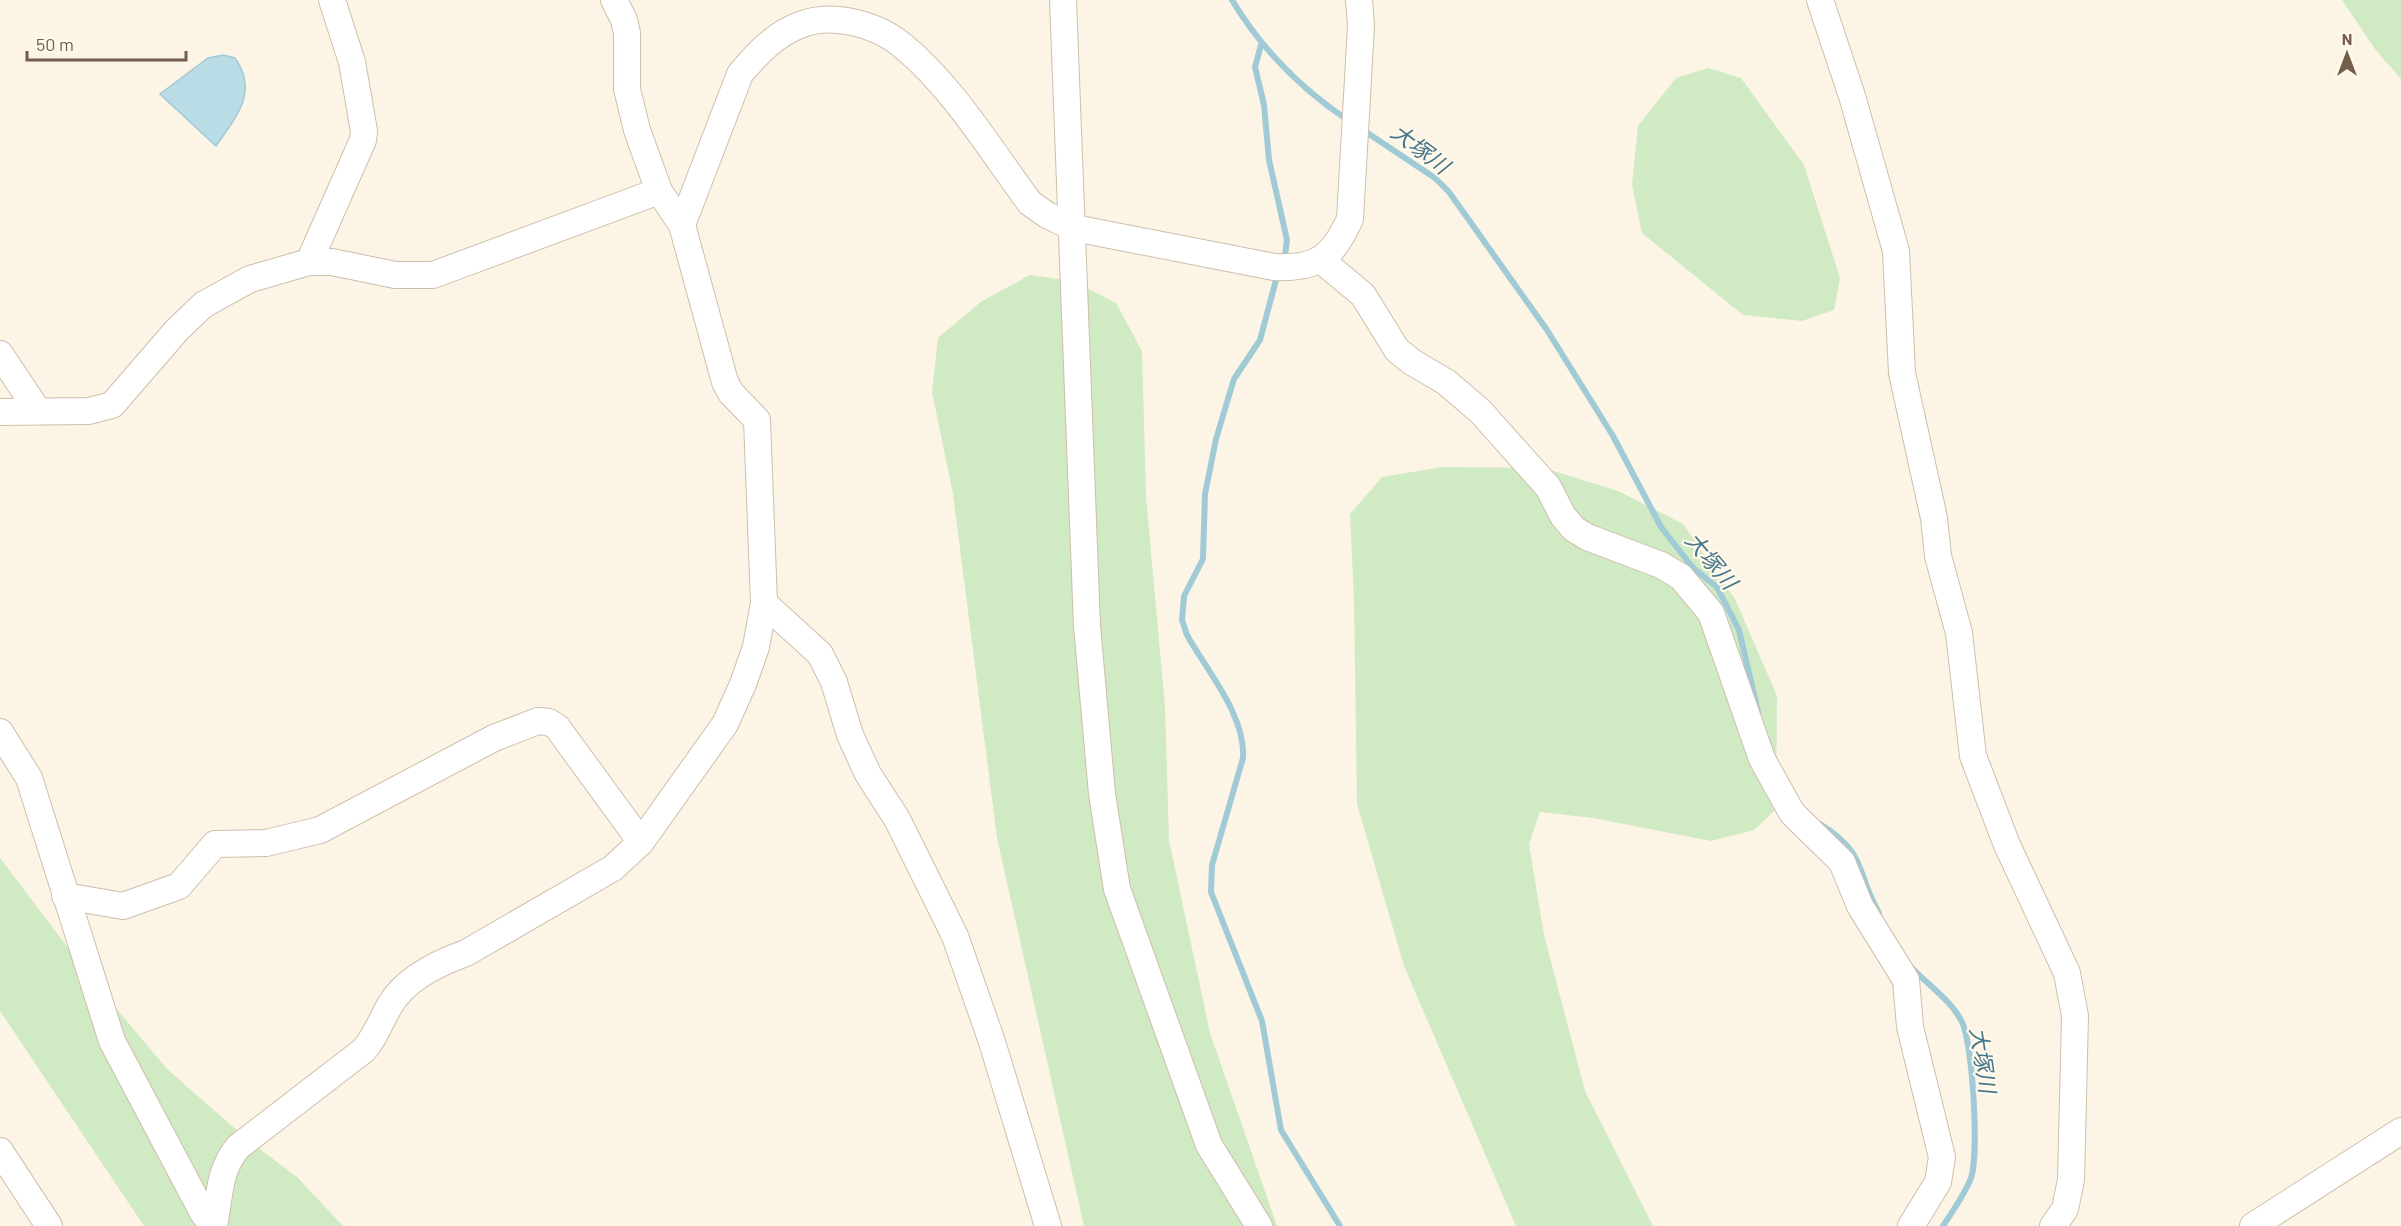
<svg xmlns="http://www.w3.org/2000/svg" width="2401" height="1226" font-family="Barlow,'Noto Sans JP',sans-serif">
	<rect width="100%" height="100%" fill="#fcf5e6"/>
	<g fill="#d0eac4">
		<polygon points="2342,0 2401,0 2401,79 2375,49"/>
		<polygon points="1708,68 1741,78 1804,165 1840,278 1834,310 1802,321 1743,315 1642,233 1632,185 1638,126 1676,78"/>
		<polygon points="1030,275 1073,281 1116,303 1142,351 1146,496 1165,706 1169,840 1210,1033 1277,1226 1084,1226 997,838 953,494 932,392 938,338 982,301"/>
		<polygon points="1442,467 1544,468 1618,491 1683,524 1735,599 1777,696 1776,809 1754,830 1711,841 1593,818 1540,812 1529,844 1544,935 1585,1091 1653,1226 1516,1226 1404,966 1357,804 1354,601 1350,514 1382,477"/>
		<polygon points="0,858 94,982 167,1069 248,1140 297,1177 343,1226 144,1226 0,1011"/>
	</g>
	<path fill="#badce6" stroke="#a1cad7" stroke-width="1.5" d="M223,55L235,58C259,92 236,117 216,146L160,94L208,58Z"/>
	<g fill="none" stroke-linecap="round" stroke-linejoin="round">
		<g stroke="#a1cad7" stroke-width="6">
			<path d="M1232,0C1262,50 1301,89 1349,121"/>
			<polyline points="1261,45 1255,67 1264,105 1269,160 1287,240 1285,255"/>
			<polyline points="1363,130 1435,178 1449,192 1547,330 1613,436 1661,527 1693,568 1717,587 1739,630 1758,712"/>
			<path d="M1276,280L1260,340L1234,379L1216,439L1205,494L1203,559L1184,596L1182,620L1187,635C1207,671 1246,716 1243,758L1212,865L1211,892L1262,1021L1281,1130L1340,1226"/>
			<path d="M1820,824C1868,854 1855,871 1879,913"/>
			<path d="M1912,968C1928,985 1951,1000 1962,1022C1973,1045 1979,1154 1971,1178C1965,1194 1952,1212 1943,1226"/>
		</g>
		<g stroke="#cebeac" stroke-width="28">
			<g id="minor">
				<polyline points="1063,0 1087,626 1102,794 1117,889 1209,1145 1259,1226"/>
				<polyline points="1820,0 1852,96 1896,251 1902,373 1934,518 1938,556 1959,633 1973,756 2007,845 2067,973 2075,1016 2071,1180 2065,1209 2053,1226"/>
				<path d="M682,225L740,74C756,55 775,34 800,25C832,12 877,24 903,46C953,87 992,152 1030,203L1047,215L1074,228L1274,267C1317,269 1332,258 1350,219L1361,26L1359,0"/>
				<polyline points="1321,260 1363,295 1397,350 1412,362 1446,382 1480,411 1548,487 1563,516 1574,529 1587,537 1661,565 1681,577 1711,613 1762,759 1792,813 1842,862 1860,906 1906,980 1910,1027 1942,1157 1938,1182 1911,1226"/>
				<polyline points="309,262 363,140 364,131 352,62 332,0"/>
				<polyline points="0,354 38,411"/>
				<polyline points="0,412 89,411 112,405 177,330 203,305 250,279 309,262 332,262 395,275 433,275 659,191"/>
				<polyline points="764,603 820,654 834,682 850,735 868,774 897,819 955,936 992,1042 1048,1226"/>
				<polyline points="0,732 29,778 112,1041 203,1213 214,1226"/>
				<polyline points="65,896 123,906 179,886 215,844 266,843 320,830 494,738 538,721 549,722 557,727 641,842 725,724 743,684 756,647 764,603 757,420 731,393 725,382 682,225 659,191 637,130 627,89 627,33 624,20 614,0"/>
				<polyline points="0,1151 49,1226"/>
				<path d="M214,1226C220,1197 218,1171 238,1147L364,1050C376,1036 381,1020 390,1005C405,979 438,963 466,953L613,868L641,842"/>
				<polyline points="2253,1226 2401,1131"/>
			</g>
		</g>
		<use href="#minor" stroke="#fff" stroke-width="26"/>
	</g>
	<g text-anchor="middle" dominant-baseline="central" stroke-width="4.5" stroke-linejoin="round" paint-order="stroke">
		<g font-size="22" font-style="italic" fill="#457788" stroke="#fff9ec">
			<text transform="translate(1421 148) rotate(37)">大塚川</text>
			<text transform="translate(1712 560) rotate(50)">大塚川</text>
			<text transform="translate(1984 1060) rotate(81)">大塚川</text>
		</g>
	</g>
	<g transform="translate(2347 54)" stroke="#fff9ec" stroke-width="4.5" paint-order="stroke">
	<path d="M0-4.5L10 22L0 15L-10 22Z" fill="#755d4b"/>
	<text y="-9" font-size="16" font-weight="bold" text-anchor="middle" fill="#755d4b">N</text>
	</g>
	<path d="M27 51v9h159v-9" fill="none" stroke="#755d4b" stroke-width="3"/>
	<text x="36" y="51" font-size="18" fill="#755d4b" stroke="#fff9ec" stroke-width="4.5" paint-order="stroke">50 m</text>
</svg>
